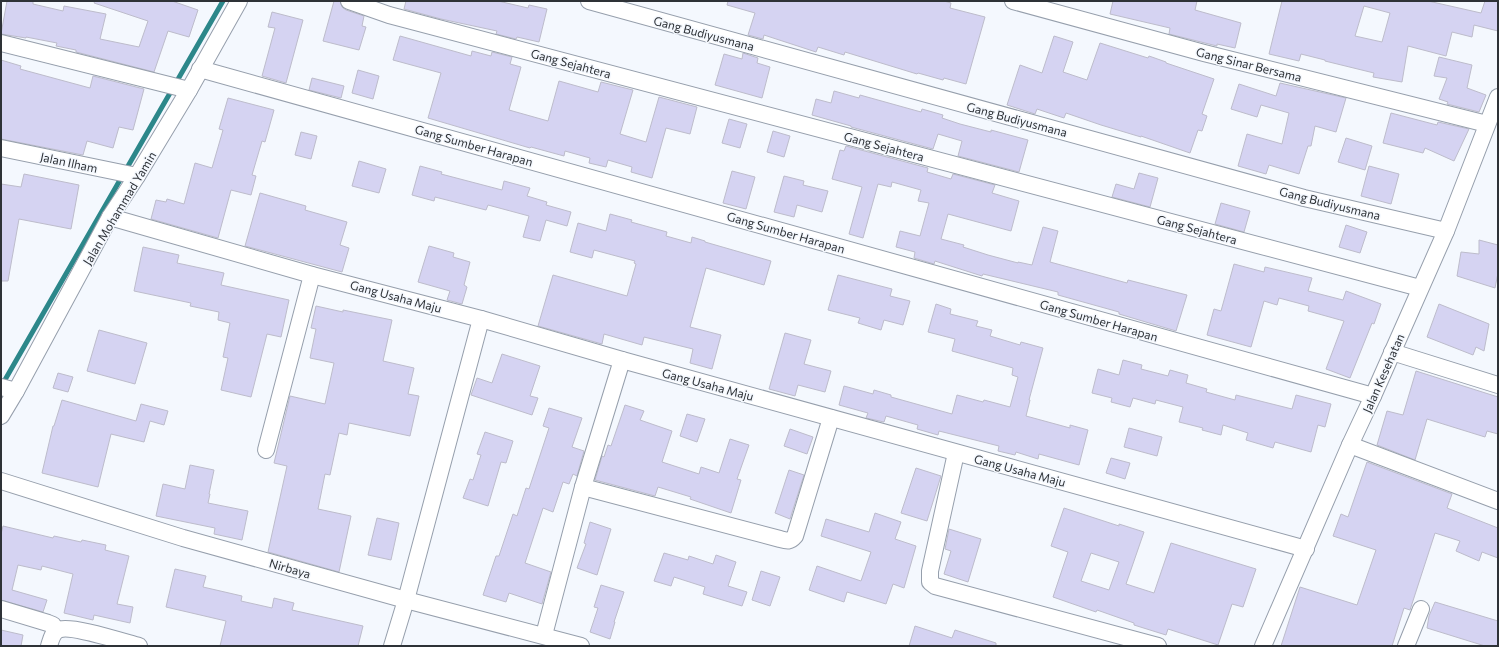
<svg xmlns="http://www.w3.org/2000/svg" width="1499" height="647" font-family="Commissioner,sans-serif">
	<rect width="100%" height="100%" fill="#f4f8fe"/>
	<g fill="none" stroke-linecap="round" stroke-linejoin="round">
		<polyline stroke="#2c878a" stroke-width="5" points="2,385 223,1"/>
	</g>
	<g fill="#d5d3f2" stroke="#bdbccb" fill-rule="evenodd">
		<polygon points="7,1 33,1 33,4 63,11 64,6 106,14 100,39 139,47 148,21 94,3 95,1 172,1 198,10 189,37 168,31 154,72 76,52 76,50 56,46 57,43 26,37 26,38 1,34"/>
		<polygon points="334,1 340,1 342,7 346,10 364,16 362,26 366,27 359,50 323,41"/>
		<polygon points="406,1 498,1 528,8 529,5 547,9 539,42 517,37 516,39 496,34 497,31 441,19 404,9"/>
		<polygon points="728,1 944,1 951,3 950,8 985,17 966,84 944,78 943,80 918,73 917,74 845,52 844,55 818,47 816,52 764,35 763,39 748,35 755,13 727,5"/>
		<polygon points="1113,1 1197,1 1195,10 1241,23 1235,48 1217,44 1217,46 1169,34 1170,28 1110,14"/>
		<path d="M1282,1H1428L1481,13L1485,1H1498V31L1474,25L1472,37L1452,32L1446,56L1408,46L1402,82L1373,77L1374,73L1325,61V60L1301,54L1299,61L1269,54ZM1364,6L1390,13L1382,42L1355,36Z"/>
		<polygon points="272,12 303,20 286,83 262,76 275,28 268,27"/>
		<polygon points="400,36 471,56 472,51 491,56 492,52 512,57 510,64 521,67 509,110 548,121 559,81 598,92 601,82 633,90 620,134 646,142 659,97 697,107 690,134 666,128 652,178 631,172 632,167 608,160 606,167 589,163 590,158 565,151 564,156 531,147 530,148 428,118 441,73 393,60"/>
		<polygon points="1054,36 1073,42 1063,72 1087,80 1100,43 1148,58 1149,56 1166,62 1166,63 1214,79 1202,114 1207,116 1202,131 1198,130 1190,153 1141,136 1141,137 1101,125 1066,113 1064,118 1037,109 1035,114 1007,105 1020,65 1042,73"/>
		<polygon points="743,53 758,58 757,63 770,67 762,98 715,85 724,54 742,59"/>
		<polygon points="1439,57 1472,65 1467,88 1486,95 1479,112 1447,104 1448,102 1439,99 1447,78 1434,76"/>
		<polygon points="1,60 21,66 20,69 90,88 93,76 144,89 133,130 119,127 113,148 87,141 83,155 1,139"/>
		<polygon points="358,70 379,76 373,99 352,93"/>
		<polygon points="312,78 344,86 341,98 309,90"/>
		<polygon points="1280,83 1346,98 1336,132 1315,126 1311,146 1308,146 1299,174 1269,165 1266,174 1238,166 1247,134 1282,144 1289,113 1261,105 1257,117 1231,109 1239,84 1276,96"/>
		<polygon points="834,91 859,98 860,95 921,112 922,109 943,115 942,118 960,124 991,132 991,130 1028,140 1019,172 958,156 962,141 938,134 933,149 851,127 851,126 812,115 816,99 831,103"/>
		<polygon points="228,98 274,110 265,142 262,141 252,175 256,176 251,195 231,190 218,238 151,219 156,200 166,202 167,199 184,204 195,163 212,168 223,130 219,129"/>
		<polygon points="1391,113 1437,125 1438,122 1469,129 1454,161 1425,148 1423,153 1383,143"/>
		<polygon points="729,119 747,124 740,148 722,143"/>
		<polygon points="773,131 790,136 784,157 767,152"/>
		<polygon points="301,132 317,136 311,159 295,155"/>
		<polygon points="1346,138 1372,146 1365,170 1338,162"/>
		<polygon points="846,146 928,168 927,172 951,179 953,174 995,185 992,193 1019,201 1011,231 948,214 941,239 964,245 963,247 988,255 1018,263 1018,262 1032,265 1043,227 1058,231 1050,262 1127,283 1128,280 1187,295 1176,331 1119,314 1119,312 1058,295 1058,292 983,274 982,276 935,261 934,264 914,258 915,252 896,247 900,231 920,236 929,203 918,201 921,190 892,182 891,187 878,184 863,238 849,234 862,187 832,179 840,150 844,151"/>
		<polygon points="359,161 386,169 379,193 352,186"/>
		<polygon points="420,166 442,172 441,174 502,190 504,181 530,188 527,196 547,202 546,205 571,212 567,226 546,220 540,241 523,237 529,216 488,205 486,210 435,197 434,201 412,195"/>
		<polygon points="1369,166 1399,174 1391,204 1361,196"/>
		<polygon points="732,171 755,177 746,209 723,203"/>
		<polygon points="1139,173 1158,178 1150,207 1112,197 1116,184 1134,189"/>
		<polygon points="24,174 79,185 71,229 19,219 8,281 1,281 1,184 21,187"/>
		<polygon points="784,176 804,181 803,185 828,191 822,212 797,205 794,217 774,212"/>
		<polygon points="260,193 306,206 305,210 347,222 340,245 349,248 342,272 245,246"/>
		<polygon points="1221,203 1250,211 1244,232 1215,224"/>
		<polygon points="610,214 632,220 631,222 667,232 666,236 691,243 692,237 705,241 705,242 771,261 764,285 706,268 690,327 721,335 712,369 690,363 693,349 644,337 642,345 604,334 602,344 538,326 553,275 627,296 636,264 634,263 635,261 594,250 592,258 570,252 578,223 606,231"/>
		<polygon points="1346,225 1367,232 1360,253 1339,247"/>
		<polygon points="1479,240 1498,245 1498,273 1495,288 1457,276 1461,252 1479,254"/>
		<polygon points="429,246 454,253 453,257 470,262 464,285 467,287 462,304 447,300 450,291 418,282"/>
		<polygon points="143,247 179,255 177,263 224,273 221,285 289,300 281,337 267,334 251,397 221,390 228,358 223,357 230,323 218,320 219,312 190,306 191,303 134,291"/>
		<polygon points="1234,264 1264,272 1265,267 1312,278 1308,291 1343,300 1346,291 1381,304 1374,324 1372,323 1350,378 1326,369 1344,321 1308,311 1309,306 1279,298 1277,305 1264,301 1251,347 1207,335 1214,309 1221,311"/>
		<polygon points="838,275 892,289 890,296 910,301 903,325 884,320 881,330 858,323 860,318 828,310"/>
		<polygon points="936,304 951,309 950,314 978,321 976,326 992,330 990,336 1020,345 1021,342 1043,348 1029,400 1030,400 1026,416 1070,428 1070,425 1088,430 1079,465 1039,454 1038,459 1016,452 1015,455 998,451 999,446 939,431 938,435 917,429 918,425 886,416 884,422 866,418 868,413 839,405 844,386 873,394 874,390 891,395 891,397 952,414 957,395 983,402 984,400 1010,407 1018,377 1012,375 1013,368 952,351 955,339 928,332"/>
		<polygon points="1439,304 1489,324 1484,351 1476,347 1473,355 1427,337"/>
		<polygon points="316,306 343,312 343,310 392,320 383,361 414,368 408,394 419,396 410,436 349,423 347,435 339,433 330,475 325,474 318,509 351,516 339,572 268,552 287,466 274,463 290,396 325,404 334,363 310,358 316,329 311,328"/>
		<polygon points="99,330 147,343 135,384 87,371"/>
		<polygon points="785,333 811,340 804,364 831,371 825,392 798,385 795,396 769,389"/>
		<polygon points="502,354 540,366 530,396 538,398 532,415 471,395 477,378 492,383"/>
		<polygon points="1123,360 1142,365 1141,369 1168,376 1170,370 1188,375 1186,383 1207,389 1206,392 1235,400 1236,395 1292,409 1296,395 1331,404 1325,427 1318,425 1311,452 1275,442 1273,448 1246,440 1248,433 1223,425 1221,435 1202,430 1203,428 1179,422 1183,407 1156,400 1155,404 1133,398 1130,407 1111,402 1112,398 1092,393 1098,369 1119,375"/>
		<polygon points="1416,371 1498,397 1498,434 1487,431 1485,437 1427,419 1415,460 1377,445 1387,411 1403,415"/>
		<polygon points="58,373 73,377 68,392 53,388"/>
		<polygon points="62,400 136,421 141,404 168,411 164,425 150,421 144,442 111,434 98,487 42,473 53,426 54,426"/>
		<polygon points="625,405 644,411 640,420 672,431 662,462 699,474 701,467 719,473 730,439 749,445 737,479 741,480 731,513 690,499 691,497 658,487 655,496 595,480 602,456 604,457 608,445 611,446"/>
		<polygon points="549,408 582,418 572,447 584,451 577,476 573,474 569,484 563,482 553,512 543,508 525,563 551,572 542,604 509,593 506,602 483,595 496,556 499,556 513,514 517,516 526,488 529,489 549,428 543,426"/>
		<polygon points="687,414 705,419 697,442 680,436"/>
		<polygon points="1129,428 1162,437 1157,456 1124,447"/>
		<polygon points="790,429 813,437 807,454 784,446"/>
		<polygon points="485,432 513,441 506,463 501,462 488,506 463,498 470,479 473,480 481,455 477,454"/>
		<polygon points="1111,458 1130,463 1125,479 1106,473"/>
		<polygon points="1367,462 1452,494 1447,508 1498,528 1498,558 1482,552 1479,561 1456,551 1460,541 1435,533 1410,610 1404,608 1392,646 1281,646 1300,587 1357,605 1376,550 1333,536 1341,514 1348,517"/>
		<polygon points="190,465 214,470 209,494 210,494 208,503 248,511 242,540 214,534 215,528 156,516 163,484 185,489"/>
		<polygon points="916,468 941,476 927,521 901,513"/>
		<polygon points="789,470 804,475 790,519 775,513"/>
		<path d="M1064,508L1119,526V524L1144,532L1126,584L1154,593L1171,543L1256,569L1243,607L1232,604L1218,645L1168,629L1166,635L1134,625V623L1097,610L1096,612L1053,597L1068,552L1051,546ZM1091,553L1119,562L1109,590L1081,581Z"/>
		<polygon points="875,513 901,522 895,539 916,546 904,588 893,584 886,604 847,592 844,602 809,590 817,566 861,581 871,552 821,536 826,519 869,532"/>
		<polygon points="377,518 399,523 391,560 368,555"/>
		<polygon points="590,522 611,529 597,575 577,568 586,544 584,543"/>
		<polygon points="3,526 53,538 54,536 81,542 82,540 106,545 105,550 129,556 117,604 133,607 130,623 94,615 93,620 64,613 73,574 42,566 41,570 18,565 12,590 47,600 43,612 1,600 1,534"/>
		<polygon points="949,529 981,539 968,582 944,574 951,551 945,549"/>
		<polygon points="664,553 688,560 689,556 713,564 716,555 736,562 728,586 747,592 742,606 703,594 705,587 674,577 671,586 654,581"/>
		<polygon points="175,569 206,576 203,587 242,596 241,601 272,608 274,598 294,603 292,610 363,626 358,646 220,646 226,621 166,607"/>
		<polygon points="761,571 780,577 770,606 752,600"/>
		<polygon points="601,585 624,592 614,622 615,622 610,639 590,632 598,608 594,607"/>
		<polygon points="1435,602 1498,621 1498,646 1485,646 1427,628 1429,616"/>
		<polygon points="915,626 952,638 955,630 996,643 996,646 909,646"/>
		<polygon points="1,630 23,635 21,646 1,646"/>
	</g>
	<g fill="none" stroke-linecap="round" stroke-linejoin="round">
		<g stroke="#969fac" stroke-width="18">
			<g id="minor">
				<polyline points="349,1 389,15 1420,288"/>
				<polyline points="589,1 1304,198 1446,231"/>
				<polyline points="1013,1 1204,53 1487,124"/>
				<polyline points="1,43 189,90"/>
				<polyline points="200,69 1373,396"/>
				<polyline points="1,148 137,176"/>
				<polyline points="110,217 312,275 481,319 622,360 1306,549"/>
				<polyline points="1392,352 1498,385"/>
				<polyline points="1,387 16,391"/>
				<polyline points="1,416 16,391 110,217 137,176 189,90 239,1"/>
				<polyline points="1350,445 1498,501"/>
				<polyline points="266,450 312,275"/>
				<polyline points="956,453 930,571 930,582 935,586 1158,646"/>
				<polyline points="1,481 183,538 406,600 581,646"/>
				<path d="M583,487L780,539C787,541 790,542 795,536L831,418"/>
				<polyline points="1,609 48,623 53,625 56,631"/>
				<polyline points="544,635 583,487 622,360"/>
				<path d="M49,646C51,640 52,633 58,630C69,624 124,642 139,646"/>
				<polyline points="392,646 406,600 481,319"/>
				<polyline points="1263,646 1350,445 1373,396 1446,231 1498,97"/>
				<polyline points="1406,646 1421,609"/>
			</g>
		</g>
		<use href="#minor" stroke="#fff" stroke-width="16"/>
	</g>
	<g text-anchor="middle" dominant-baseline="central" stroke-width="3" stroke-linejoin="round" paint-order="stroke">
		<g font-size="12" fill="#2e3237" stroke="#f4f8fe">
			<text transform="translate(704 33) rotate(15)">Gang Budiyusmana</text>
			<text transform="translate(571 63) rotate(15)">Gang Sejahtera</text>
			<text transform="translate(1249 64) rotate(14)">Gang Sinar Bersama</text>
			<text transform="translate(1017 119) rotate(15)">Gang Budiyusmana</text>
			<text transform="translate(474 145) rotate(16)">Gang Sumber Harapan</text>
			<text transform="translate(884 146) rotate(15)">Gang Sejahtera</text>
			<text transform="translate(69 162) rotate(12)">Jalan Ilham</text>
			<text transform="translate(1330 203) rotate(14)">Gang Budiyusmana</text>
			<text transform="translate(119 208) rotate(-59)">Jalan Mohammad Yamin</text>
			<text transform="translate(1197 229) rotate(15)">Gang Sejahtera</text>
			<text transform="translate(786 232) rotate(16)">Gang Sumber Harapan</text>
			<text transform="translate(396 296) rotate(15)">Gang Usaha Maju</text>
			<text transform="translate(1099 320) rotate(16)">Gang Sumber Harapan</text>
			<text transform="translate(1383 373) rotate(-66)">Jalan Kesehatan</text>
			<text transform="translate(708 384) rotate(15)">Gang Usaha Maju</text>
			<text transform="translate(1020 470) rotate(15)">Gang Usaha Maju</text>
			<text transform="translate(290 568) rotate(16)">Nirbaya</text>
		</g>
	</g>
	<rect width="1499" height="647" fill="none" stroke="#2e3237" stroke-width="4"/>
</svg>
